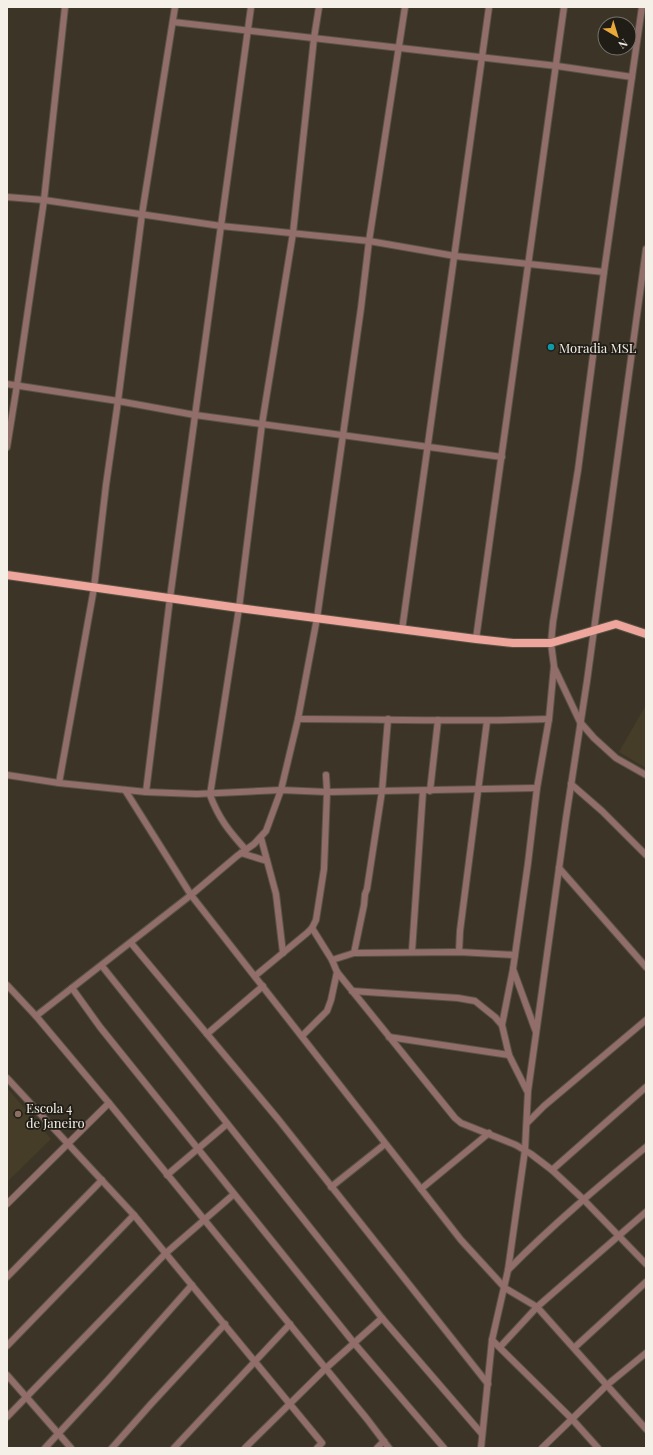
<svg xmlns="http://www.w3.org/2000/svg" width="653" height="1455" font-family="'Playfair Display',serif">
	<rect width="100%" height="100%" fill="#3c3527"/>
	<g fill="#463d28">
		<polygon points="646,705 646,768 619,752"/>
		<polygon points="7,1088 51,1139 7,1182"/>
	</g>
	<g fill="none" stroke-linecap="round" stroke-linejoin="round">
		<g stroke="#595346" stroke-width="8">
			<g id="minor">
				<polyline points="173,22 557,66 632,77"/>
				<polyline points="7,197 44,200 221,226 369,241 455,256 604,272"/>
				<polyline points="7,384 118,401 195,415 502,457"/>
				<polyline points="7,447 17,385 44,200 65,7"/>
				<polyline points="402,630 489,7"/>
				<polyline points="476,639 564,7"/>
				<polyline points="554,667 580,722 594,738 616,758 646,775"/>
				<path d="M298,719C382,719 465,722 549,719"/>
				<polyline points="7,775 59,783 146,792 197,794 281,790 327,792 537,788"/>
				<polyline points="59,783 94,588 106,485 118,401 142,214 175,7"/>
				<polyline points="571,784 602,811 646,855"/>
				<polyline points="125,790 191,895 237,856 254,844 266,831 281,790 298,719 317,618 361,308 369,241 405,7"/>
				<polyline points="430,791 438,720"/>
				<polyline points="146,792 170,598 251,7"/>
				<polyline points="261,838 276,894 283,953"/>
				<path d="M246,850C229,831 219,819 210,795L239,608L262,424L293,233L314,38L319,7"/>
				<polyline points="241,853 267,861"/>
				<polyline points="559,868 646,967"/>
				<polyline points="312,928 332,960 337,972 455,1118 461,1123 516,1145 531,1154 552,1170 583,1199 646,1264"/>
				<polyline points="131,943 278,1119 488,1384"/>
				<polyline points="412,951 423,791"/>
				<polyline points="459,952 460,931 487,721"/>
				<polyline points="354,953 364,905 365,894 367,889 382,791 388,719"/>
				<polyline points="332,960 354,953 459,952 515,955"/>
				<polyline points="102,966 382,1318 482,1434"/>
				<polyline points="255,976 307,933 312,928 316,920 324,869 327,792 326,775"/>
				<polyline points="7,985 36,1016"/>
				<polyline points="72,988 100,1027 354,1343 444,1448"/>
				<polyline points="352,991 458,998 475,1001 495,1017 502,1025 509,1055 527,1091"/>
				<polyline points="502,1025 513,969"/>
				<polyline points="536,1032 513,969 515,955 528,863 537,788 549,719 554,666 551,643 553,622 578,470 604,272 642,7"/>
				<polyline points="207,1034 263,986"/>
				<polyline points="302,1036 327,1011 331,1000 337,972"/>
				<polyline points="389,1037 509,1055"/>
				<polyline points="7,1078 134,1215 322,1443 317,1448"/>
				<polyline points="109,1103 367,1419 389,1448"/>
				<polyline points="527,1123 544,1106 646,1020"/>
				<polyline points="552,1170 646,1087"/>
				<polyline points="167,1175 227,1124"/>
				<polyline points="331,1187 385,1144"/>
				<polyline points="421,1189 489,1133"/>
				<polyline points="7,1204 109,1103 36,1016 191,895 461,1240 505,1288 537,1307 646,1429"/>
				<path d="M508,1270C551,1226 599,1186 646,1147"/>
				<polyline points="7,1277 102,1180"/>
				<polyline points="492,1340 572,1419 598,1448"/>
				<polyline points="7,1346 134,1215"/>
				<polyline points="500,1347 537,1307 646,1212"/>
				<polyline points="574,1348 646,1282"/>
				<polyline points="7,1375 71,1448"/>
				<polyline points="7,1417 166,1253 234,1194"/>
				<polyline points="45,1448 107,1381 192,1285"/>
				<polyline points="112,1448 151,1404 225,1324"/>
				<polyline points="174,1448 290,1324"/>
				<polyline points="245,1448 325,1369 382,1318"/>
				<polyline points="377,1448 384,1441"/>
				<polyline points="481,1448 492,1340 508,1270 525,1150 528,1091 536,1034 566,818 587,681 646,249"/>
				<polyline points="542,1448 607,1385 646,1353"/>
			</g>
		</g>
		<g stroke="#595346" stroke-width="10">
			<polyline id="major" points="7,575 239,608 476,639 513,643 551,643 616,624 646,634"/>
		</g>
		<use href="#minor" stroke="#926e6a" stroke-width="6"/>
		<use href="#major" stroke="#eea59c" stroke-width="8"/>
	</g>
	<circle fill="#0f9aa8" stroke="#201d16" stroke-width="1.5" cx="551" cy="347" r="4"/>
	<circle fill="#8d6e63" stroke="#201d16" stroke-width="1.5" cx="18" cy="1114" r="4"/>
	<g text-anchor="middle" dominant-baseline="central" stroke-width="3.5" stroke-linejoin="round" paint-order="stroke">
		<g font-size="13" fill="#f4f0e7" stroke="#201d16" text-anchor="start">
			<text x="559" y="347">Moradia MSL</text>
			<text x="26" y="1107">Escola 4<tspan x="26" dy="15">de Janeiro</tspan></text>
		</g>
	</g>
	<rect width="653" height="1455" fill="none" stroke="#f4f0e7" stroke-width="16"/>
	<g transform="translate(617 36) rotate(142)"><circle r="19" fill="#201d16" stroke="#75716a"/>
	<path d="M0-3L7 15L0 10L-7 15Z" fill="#eaaa39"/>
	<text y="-6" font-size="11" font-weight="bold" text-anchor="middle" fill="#f4f0e7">N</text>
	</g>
</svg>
